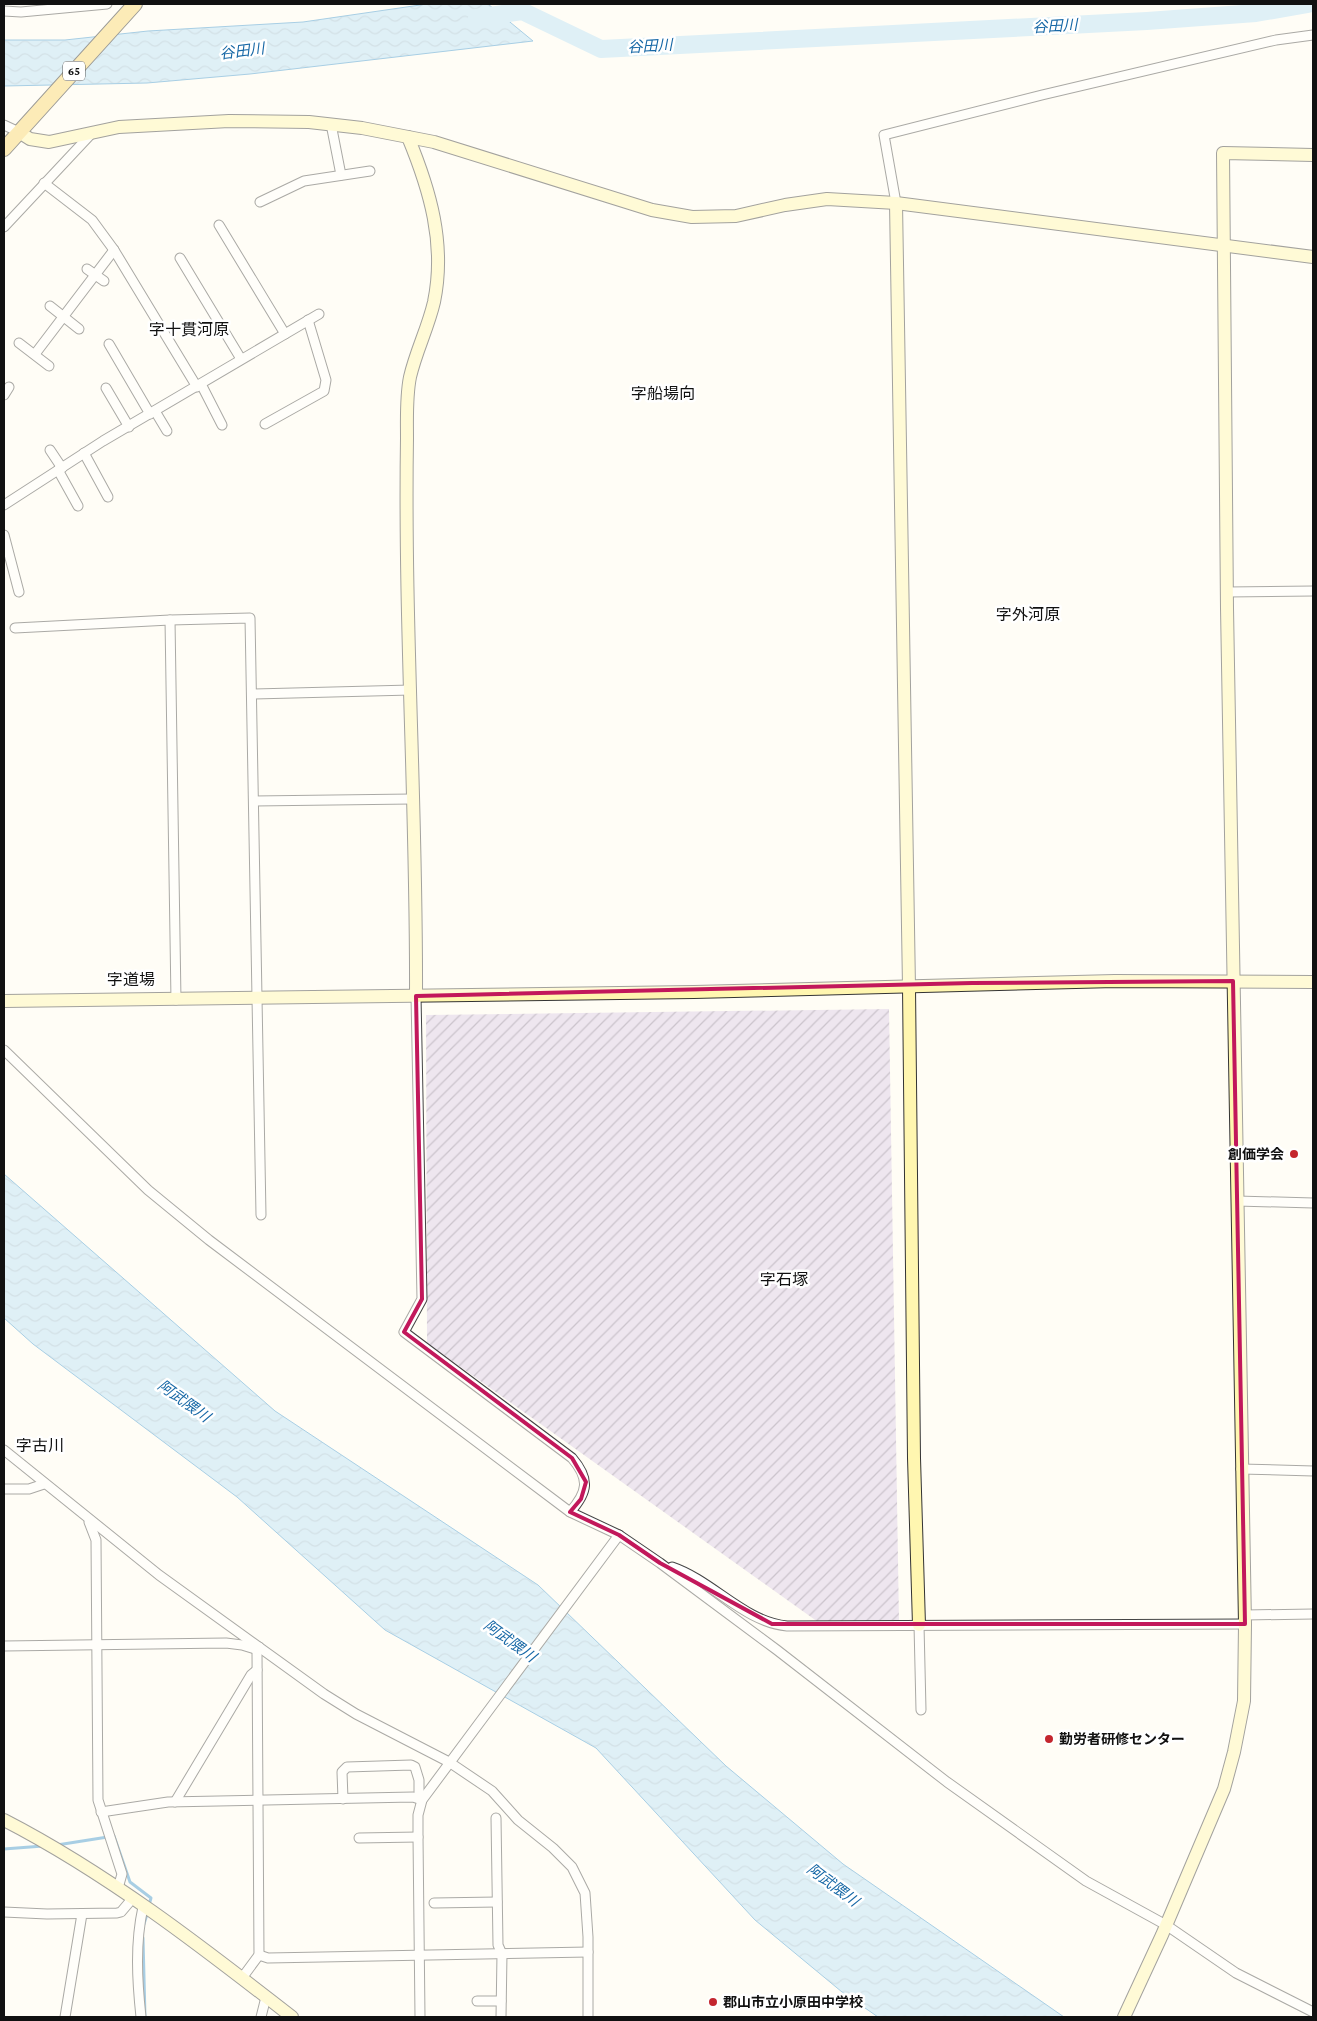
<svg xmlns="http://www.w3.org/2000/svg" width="1317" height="2021" font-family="'Crimson Pro','Noto Sans JP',serif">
	<defs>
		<pattern id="industrial-furrows" width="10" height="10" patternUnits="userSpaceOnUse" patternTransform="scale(1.25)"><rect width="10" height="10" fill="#eee6ef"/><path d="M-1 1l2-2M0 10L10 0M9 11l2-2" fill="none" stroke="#cbc4cc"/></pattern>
		<pattern id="water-waves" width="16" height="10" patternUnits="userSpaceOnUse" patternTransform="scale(1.25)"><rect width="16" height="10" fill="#b9e0f7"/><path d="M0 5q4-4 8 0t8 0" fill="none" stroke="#9ebfd3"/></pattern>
	</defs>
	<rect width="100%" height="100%" fill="#fffdf5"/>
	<polygon fill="url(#industrial-furrows)" points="889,1009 899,1622 818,1622 427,1343 426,1015"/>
	<g fill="url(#water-waves)" stroke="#3f96cf">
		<polygon points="427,4 488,4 533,41 250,74 147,83 4,86 4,40 65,40 148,31 303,22"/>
		<polygon points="4,1174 275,1411 538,1585 726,1766 843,1864 1064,2017 878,2017 842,1992 755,1920 596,1748 385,1630 237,1497 33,1344 4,1318"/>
	</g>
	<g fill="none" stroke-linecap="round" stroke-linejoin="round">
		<g stroke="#3f96cf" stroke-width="3">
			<polyline points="57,1845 114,1836 130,1882 151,1898 149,1905"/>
			<polyline points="4,1849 43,1846"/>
			<polyline points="144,1924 148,1911"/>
			<polyline points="143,1938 145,2017"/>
		</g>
		<polyline stroke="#b9e0f7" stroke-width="18" points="477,18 522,11 601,49 1147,21 1256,13 1308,4"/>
		<g stroke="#444" stroke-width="11">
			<g id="street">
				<polyline points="4,11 21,12 107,4"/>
				<polyline points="331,124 341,175"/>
				<polyline points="4,125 19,132"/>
				<polyline points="44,183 92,220 114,250 197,387"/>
				<polyline points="260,202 304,181 370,171"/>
				<polyline points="896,203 884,135 1042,95 1276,40 1313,35"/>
				<polyline points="219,225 285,334"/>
				<polyline points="4,227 92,133"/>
				<polyline points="180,258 241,359"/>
				<polyline points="87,269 104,281"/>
				<polyline points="50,306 79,329"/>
				<polyline points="19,343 49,366"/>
				<polyline points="109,344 150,414"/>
				<polyline points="35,354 114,250"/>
				<polyline points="201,384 222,425"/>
				<polyline points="106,388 129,427"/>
				<polyline points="4,395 9,387"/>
				<polyline points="155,411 167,431"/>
				<polyline points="265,424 324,391 326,380 308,320"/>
				<polyline points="50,450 62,468"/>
				<polyline points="84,453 108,497"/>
				<polyline points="58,470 78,506"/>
				<polyline points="4,505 103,441 319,314"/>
				<polyline points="4,535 19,592"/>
				<polyline points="1227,592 1313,591"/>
				<polyline points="170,620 176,1000"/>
				<polyline points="15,628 170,620 250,618 261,1215"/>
				<polyline points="252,694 411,690"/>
				<polyline points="254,801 412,799"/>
				<path d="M416,996L422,1299L404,1332L572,1458C590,1479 588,1492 570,1512"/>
				<polyline points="4,1050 148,1190 209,1240 570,1512 619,1535 660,1563 777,1650 947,1782 1086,1881 1166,1925 1236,1973 1313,2012"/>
				<polyline points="1237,1201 1313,1203"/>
				<polyline points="4,1450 159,1575 324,1694 356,1714 449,1762 492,1791 518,1820 553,1848 572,1867 585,1893 588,1937 588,2017"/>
				<polyline points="1241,1469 1313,1471"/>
				<polyline points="4,1489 29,1489 44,1484"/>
				<polyline points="89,1522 96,1540 98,1800 122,1874 118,1888"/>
				<path d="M672,1567C713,1581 744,1622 787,1626L1245,1624"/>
				<polyline points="1245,1615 1313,1614"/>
				<polyline points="919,1625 921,1710"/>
				<polyline points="4,1646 226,1643 242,1645 255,1649"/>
				<polyline points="343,1799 342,1772 347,1767 411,1765 415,1767 419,1780 419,1798"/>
				<polyline points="175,1802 251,1675 257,1670"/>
				<polyline points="101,1812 168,1802 413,1797 422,1800"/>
				<polyline points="496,1818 498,1945 502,1954 501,2017"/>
				<polyline points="359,1838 418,1837"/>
				<polyline points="434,1903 497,1902"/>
				<polyline points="4,1912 47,1914 117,1913 121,1912 132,1899"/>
				<polyline points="259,1955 268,1958 588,1952"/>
				<polyline points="242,1978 259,1955 257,1653 259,1647"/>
				<polyline points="477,2001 501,2001"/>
				<polyline points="65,2017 82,1914"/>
				<path d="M141,2017C137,1980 135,1943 143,1907"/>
				<polyline points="261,2017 266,1997"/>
				<polyline points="420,2017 418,1837 418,1815 422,1800 619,1535"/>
			</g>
		</g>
		<g stroke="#333" stroke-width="14">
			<g id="secondary">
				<polyline points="19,132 30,139 49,142 119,127 229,121 309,122 362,128 434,142 652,210 692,217 736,216 785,205 827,199 896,203 1313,257"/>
				<path d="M408,137C430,190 446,244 434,302C428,328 416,351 410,377C406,397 407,418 407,438C404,624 417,810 416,996"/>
				<polyline points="896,203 909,987 914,1458 919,1625"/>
				<polyline points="4,1001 694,992 1115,981 1313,982"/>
				<path d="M4,1820C107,1873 201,1946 292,2017"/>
				<polyline points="1124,2017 1162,1935 1224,1789 1234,1752 1244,1701 1245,1624 1227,608 1223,153 1313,155"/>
			</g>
		</g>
		<g stroke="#222" stroke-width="16">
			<polyline id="primary" points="4,149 135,4"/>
		</g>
		<use href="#street" stroke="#fff" stroke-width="9"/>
		<use href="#secondary" stroke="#fff6b0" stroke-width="12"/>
		<use href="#primary" stroke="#f9d66b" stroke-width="14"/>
	</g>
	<path d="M0 0H1317V2021H0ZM1233,981L1245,1624H772L660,1563L619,1535L570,1512L581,1499L586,1482L572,1458L404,1332L422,1299L416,996L972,983Z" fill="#fffdf5" fill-opacity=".55" fill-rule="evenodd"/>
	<path fill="none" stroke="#c2185b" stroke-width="4" stroke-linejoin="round" d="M1233,981L1245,1624H772L660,1563L619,1535L570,1512L581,1499L586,1482L572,1458L404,1332L422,1299L416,996L972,983Z"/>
	<g fill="#c4262e" stroke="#fff" stroke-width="2">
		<circle cx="1294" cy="1154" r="5"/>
		<circle cx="1049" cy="1739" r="5"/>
		<circle cx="713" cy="2002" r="5"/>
	</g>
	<g text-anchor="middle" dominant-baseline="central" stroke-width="5" stroke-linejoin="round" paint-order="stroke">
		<rect fill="#fff" stroke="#585858" stroke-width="1" x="63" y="61.5" width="22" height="19" rx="4"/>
		<g font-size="12" font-weight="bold" fill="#111">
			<text x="74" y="71">65</text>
		</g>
		<g font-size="14" font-weight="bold" fill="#111" stroke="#fff" text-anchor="start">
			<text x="1284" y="1154" text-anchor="end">創価学会</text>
			<text x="1059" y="1739">勤労者研修センター</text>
			<text x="723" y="2002">郡山市立小原田中学校</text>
		</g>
		<g font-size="15" font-style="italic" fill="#1768a6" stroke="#fff">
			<text transform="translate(1055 26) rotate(-3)">谷田川</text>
			<text transform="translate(650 46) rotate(-3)">谷田川</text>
			<text transform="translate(242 51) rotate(-7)">谷田川</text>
			<text transform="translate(184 1401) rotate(36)">阿武隈川</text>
			<text transform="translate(510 1641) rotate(36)">阿武隈川</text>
			<text transform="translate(833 1885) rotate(37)">阿武隈川</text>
		</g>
		<g font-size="16" fill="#111" stroke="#fff">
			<text x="189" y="329">字十貫河原</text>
			<text x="663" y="393">字船場向</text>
			<text x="1028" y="614">字外河原</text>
			<text x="131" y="979">字道場</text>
			<text x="784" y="1279">字石塚</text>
			<text x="40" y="1445">字古川</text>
		</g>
	</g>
	<rect width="1317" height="2021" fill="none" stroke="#111111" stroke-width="10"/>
</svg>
